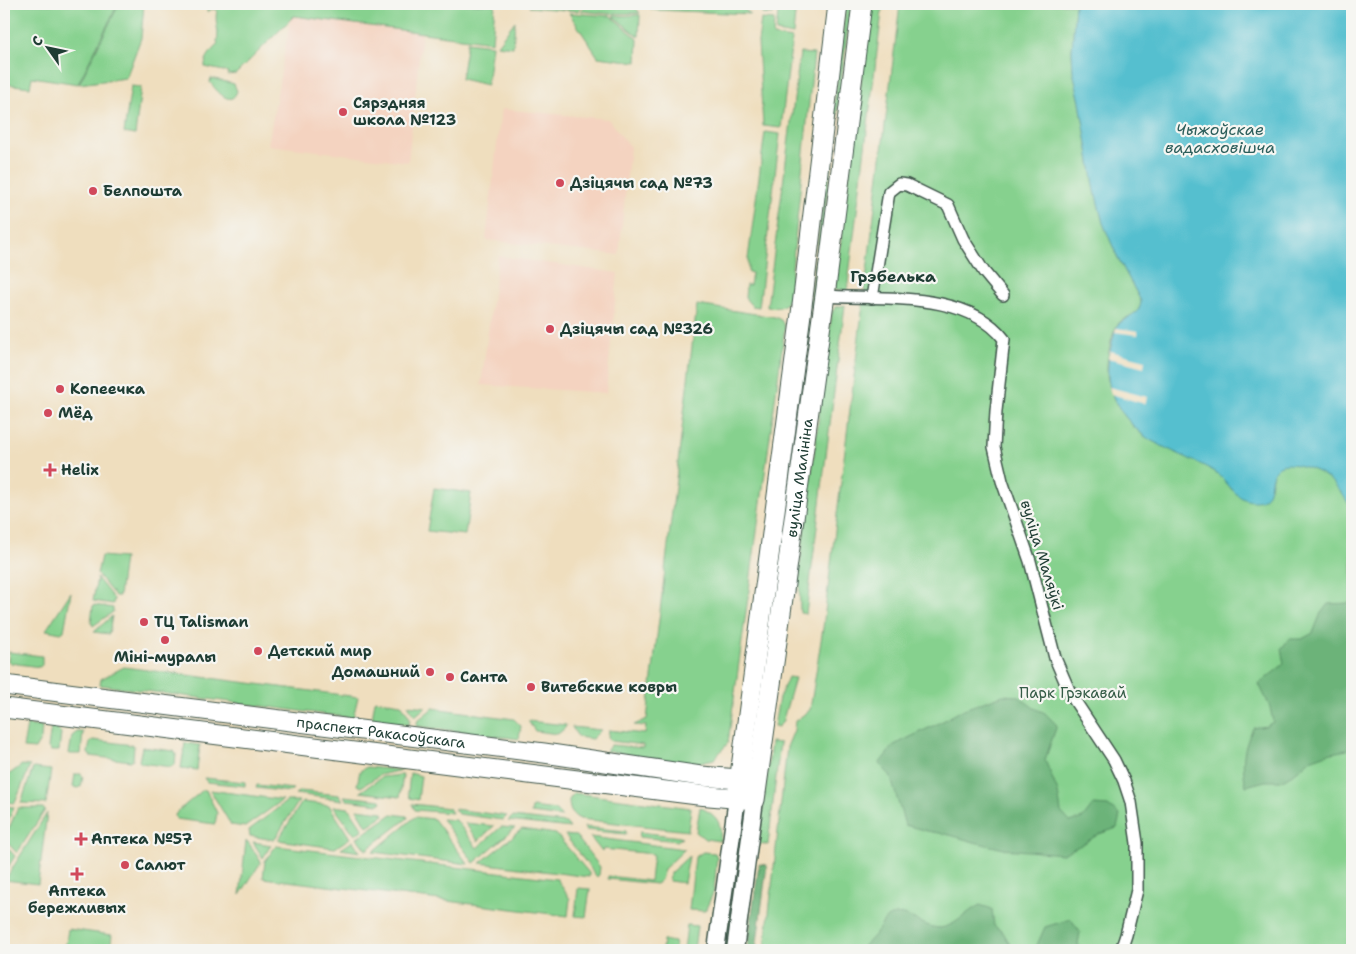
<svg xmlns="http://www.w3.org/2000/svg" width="1356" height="954" font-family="'Shantell Sans',sans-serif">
	<rect width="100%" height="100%" fill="#f6f6f2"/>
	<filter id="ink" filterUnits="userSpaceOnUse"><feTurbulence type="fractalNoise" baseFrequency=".02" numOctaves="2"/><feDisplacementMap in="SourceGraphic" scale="10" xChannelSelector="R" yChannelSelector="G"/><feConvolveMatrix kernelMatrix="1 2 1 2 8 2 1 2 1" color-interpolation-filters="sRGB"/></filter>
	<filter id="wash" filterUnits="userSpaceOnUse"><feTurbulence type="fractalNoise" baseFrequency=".0096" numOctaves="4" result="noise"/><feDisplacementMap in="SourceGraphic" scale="20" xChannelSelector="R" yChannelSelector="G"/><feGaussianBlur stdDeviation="1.12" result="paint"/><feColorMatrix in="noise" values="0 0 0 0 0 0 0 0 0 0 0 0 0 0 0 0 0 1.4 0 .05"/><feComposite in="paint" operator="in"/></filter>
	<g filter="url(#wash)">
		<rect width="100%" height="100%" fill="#efdebe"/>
		<g fill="#f4d3c0">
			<polygon points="425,4 408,162 268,145 291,15"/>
			<polygon points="501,109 608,119 630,147 619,255 486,240"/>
			<polygon points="498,256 618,273 606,393 481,385"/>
		</g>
		<g fill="#86d18e" stroke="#528761">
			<polygon points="4,4 118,4 78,84 32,77 30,87 4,84"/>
			<polygon points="119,4 144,4 141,38 126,78 79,84"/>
			<path d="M207,4H495L492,42L294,16L236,74L227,75L228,72L205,67C204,58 213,50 218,43L217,42C220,28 214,25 217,10L212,9L207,12Z"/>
			<polygon points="531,4 584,4 578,11 529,7"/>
			<polygon points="587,4 632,4 640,13 610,14 581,11"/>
			<polygon points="651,4 735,4 751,14 655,10 651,9"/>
			<polygon points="764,4 774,4 773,15 762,14"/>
			<polygon points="779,4 796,4 793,35 776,32"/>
			<polygon points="846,4 851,4 813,306 810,308"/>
			<polygon points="871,4 883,4 847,291 835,289"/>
			<path d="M900,4H1075L1072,51L1073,71L1080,102L1095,191L1103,223L1117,256L1141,301C1141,316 1125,315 1118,324C1112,331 1107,357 1107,367C1106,382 1112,398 1120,410C1128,420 1135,430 1146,437C1174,455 1214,460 1232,490L1270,488C1271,480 1272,471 1278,466C1290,458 1319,471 1329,478C1339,486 1345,498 1352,509V950H765L787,747L794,730L795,721L810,710L823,628Z"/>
			<polygon points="569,13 611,16 638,39 637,62 598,57"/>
			<polygon points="640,15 639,37 613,16"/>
			<polygon points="761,19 774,20 773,36 792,39 781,128 763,126 758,42"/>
			<polygon points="515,21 513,47 497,45"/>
			<polygon points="467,42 492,45 487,85 461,79"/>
			<path d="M800,53L814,54L789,298C784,309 778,308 767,307Z"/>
			<path d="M211,78L234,84L237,91C231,109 216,90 210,82Z"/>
			<polygon points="131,86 141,87 135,135 124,133"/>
			<polygon points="765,132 780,134 759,307 752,306 745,298 746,285 750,285 752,273 748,272 748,259"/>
			<polygon points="697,305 775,317 781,320 785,327 728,743 714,759 692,764 606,751 611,745 643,748 643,745 611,741 608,737 609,730 645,734 646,726 634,725 647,719"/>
			<polygon points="845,305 806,614 800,613 799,573 832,312 836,307"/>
			<polygon points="809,323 811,325 760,723 755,722"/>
			<polygon points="434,488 471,493 465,535 427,531"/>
			<polygon points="101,556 124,558 119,596 115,596 97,574"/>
			<polygon points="97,578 114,599 113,604 93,601"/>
			<polygon points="71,592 64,631 61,633 46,630"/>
			<polygon points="94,605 113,608 113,612 93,626 91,622 93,606"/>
			<polygon points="112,616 109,634 94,632"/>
			<polygon points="9,652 42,656 42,665 40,667 10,663 8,661"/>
			<polygon points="124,667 358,697 353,718 100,685 101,679"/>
			<polygon points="788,677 795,678 782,723 778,727 774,726 779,698"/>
			<polygon points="375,700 401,704 410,718 409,725 372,720"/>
			<polygon points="408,705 426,707 415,716"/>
			<polygon points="433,708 514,719 521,726 519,739 416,726 418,720"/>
			<polygon points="528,721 566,725 565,728 558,734 535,731"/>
			<polygon points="27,725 42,727 41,739 35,749 23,748"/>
			<polygon points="51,727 57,728 61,733 59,751 51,751 48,748"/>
			<polygon points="572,727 601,730 592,739 578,737"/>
			<polygon points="77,732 83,732 81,754 69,754 72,736"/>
			<polygon points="93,740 133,745 134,746 133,759 131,761 90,756 88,753 90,742"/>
			<polygon points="771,742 780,743 768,845 759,844"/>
			<polygon points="185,743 200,745 197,770 181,768"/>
			<polygon points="142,747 174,751 176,754 175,764 171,767 141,763 139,761"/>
			<polygon points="22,765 30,766 15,803 4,802 4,778"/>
			<polygon points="367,767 402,770 380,775 361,787 357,785 360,771"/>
			<polygon points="33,768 51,770 46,804 21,803"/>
			<polygon points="410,773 421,776 418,800 410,798 408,793"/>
			<polygon points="75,774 81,774 83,777 81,786 79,788 73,787"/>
			<polygon points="403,775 400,797 360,792 382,777"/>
			<polygon points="204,778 245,782 245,786 207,782"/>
			<polygon points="257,785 293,789 289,792 256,788"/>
			<polygon points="203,790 206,790 217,813 215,824 176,819 175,815 178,811"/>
			<polygon points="210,790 283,800 245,827 231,825"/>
			<polygon points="300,791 339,795 343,800 295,794"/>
			<path d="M574,793L691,808L688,831L580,819C571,815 569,809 569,800Z"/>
			<polygon points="344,796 381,800 382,802 379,804 347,800"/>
			<polygon points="287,801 299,801 274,840 250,836 249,830"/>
			<polygon points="302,802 329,805 350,838 335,848 278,840"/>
			<polygon points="412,804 449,808 452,813 415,810"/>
			<polygon points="4,806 14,807 4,830"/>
			<polygon points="333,806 349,808 363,829 355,835"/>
			<polygon points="532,807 556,810 562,817 531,813"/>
			<path d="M700,807C717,816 722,821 720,841L705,839L696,832Z"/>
			<polygon points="18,808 43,808 45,810 17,853 4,839"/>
			<polygon points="357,809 382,812 384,815 367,826"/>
			<polygon points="454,809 507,816 503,820 458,814"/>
			<polygon points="47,813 38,884 5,880"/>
			<polygon points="392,814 407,816 408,818 366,850 357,838"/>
			<polygon points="415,817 434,819 468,864 373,852"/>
			<polygon points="512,817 566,823 570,828 508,821"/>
			<polygon points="442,819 456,820 477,848 501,827 515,828 474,863"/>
			<polygon points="465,823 494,826 478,841"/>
			<polygon points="584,827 626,831 626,834 585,830"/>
			<polygon points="522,829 556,834 589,873 589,877 480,863"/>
			<polygon points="640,832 680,837 682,838 677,841 639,837"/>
			<polygon points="565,835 576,836 600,867 599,875 597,877"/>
			<polygon points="590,837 685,849 664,869 661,880 656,884 608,879 608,876 650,881 653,854 603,849 602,852"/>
			<polygon points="246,841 248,842 261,862 240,895"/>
			<polygon points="353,841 360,852 341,849"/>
			<polygon points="253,842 271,845 263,858"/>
			<polygon points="4,844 15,856 4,874"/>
			<polygon points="276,846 557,879 570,899 568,916 263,878 265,861"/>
			<polygon points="703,852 715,853 717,857 714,891 705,911 689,910 695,857"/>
			<polygon points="689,856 684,883 669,881 670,873"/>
			<polygon points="734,857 740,857 729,950 723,950"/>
			<polygon points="578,888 590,889 586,917 575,916"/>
			<polygon points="687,925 697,926 694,950 684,950"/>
			<polygon points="68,929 112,935 110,950 65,950"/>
			<polygon points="663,940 674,942 676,950 662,950"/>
		</g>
		<g fill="#6cb379" stroke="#467856">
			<path d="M1352,603V749L1327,754L1310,760L1296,772L1281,781H1265L1246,786C1241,763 1243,749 1253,728L1266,726L1273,722L1270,707L1259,684L1284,664L1281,649L1289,639H1302L1313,633L1321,613L1328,604Z"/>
			<polygon points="1003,695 1018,696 1034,708 1045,713 1057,725 1045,760 1058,792 1061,812 1070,822 1083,818 1093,805 1108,806 1120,815 1117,828 1099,834 1083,844 1063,854 1004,849 974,842 950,835 927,831 905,825 890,775 879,764 894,745 941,722 964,709"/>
			<polygon points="759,864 767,865 756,950 747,950"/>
			<path d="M980,905L992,909L994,926L1003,932L1012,948L1024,950H859C866,944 872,938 878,930C881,927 883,921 887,918C908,905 924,933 945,927C959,923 967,911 980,905Z"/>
			<polygon points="1071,919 1080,932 1078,944 1081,950 1031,950 1037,945 1045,927"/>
		</g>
		<path fill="#54bfcf" stroke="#3a7e82" d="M1075,4H1352V509C1337,485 1327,471 1297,465C1290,464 1283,463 1278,467C1265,476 1277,502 1253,501C1234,500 1228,480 1214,471C1194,460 1172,452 1152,441C1140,434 1132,425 1124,415C1102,386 1106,364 1115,331C1119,316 1141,318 1141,301L1117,256L1103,223L1095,191L1080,102L1073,71L1072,51Z"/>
		<g fill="#efdebe">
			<polygon points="1116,328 1138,331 1138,335 1115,332"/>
			<polygon points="1110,351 1145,360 1144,367 1108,358"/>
			<polygon points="1109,387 1147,397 1145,404 1111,394"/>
		</g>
	</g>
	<g filter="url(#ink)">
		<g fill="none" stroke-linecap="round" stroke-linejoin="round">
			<g stroke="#3e5549" stroke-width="14">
				<g id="minor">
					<path d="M825,296C880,300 967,290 1004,339L996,411L994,447L1002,481L1030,561L1055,658L1071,695L1114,760L1124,781L1131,802L1137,843V890L1126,935L1121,950"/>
					<polyline points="872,298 889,192 899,184 907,185 948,205 963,239 984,272 1003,295"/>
				</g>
			</g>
			<g stroke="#3e5549" stroke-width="19">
				<g id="secondary">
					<polyline points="716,950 737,798"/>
					<polyline points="735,950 755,800"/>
				</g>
			</g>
			<g stroke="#3e5549" stroke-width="21">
				<g id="primary">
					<path id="s1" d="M4,685L544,753L701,776L751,780"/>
					<path id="s2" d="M4,708L577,780L698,795L755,800L826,288L862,4"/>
					<polyline points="737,798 801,314 838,4"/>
				</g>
			</g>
			<use href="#minor" stroke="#fff" stroke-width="11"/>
			<use href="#secondary" stroke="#fff" stroke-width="16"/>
			<use href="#primary" stroke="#fff" stroke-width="19"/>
		</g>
	</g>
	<g fill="#d1495b" stroke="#f6f6f2" stroke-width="2">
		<circle cx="343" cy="112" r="5"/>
		<circle cx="560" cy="183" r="5"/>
		<circle cx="93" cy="191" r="5"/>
		<circle cx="550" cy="329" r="5"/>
		<circle cx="60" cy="389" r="5"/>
		<circle cx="48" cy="413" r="5"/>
		<path d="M47.5 462.5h5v5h5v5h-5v5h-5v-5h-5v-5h5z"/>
		<circle cx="144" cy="622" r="5"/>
		<circle cx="165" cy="640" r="5"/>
		<circle cx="258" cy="651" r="5"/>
		<circle cx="430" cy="672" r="5"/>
		<circle cx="450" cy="677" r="5"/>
		<circle cx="531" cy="687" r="5"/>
		<path d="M78.5 831.5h5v5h5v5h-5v5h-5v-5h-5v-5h5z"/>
		<circle cx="125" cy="865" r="5"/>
		<path d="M74.5 866.5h5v5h5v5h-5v5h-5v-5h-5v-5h5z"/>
	</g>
	<g text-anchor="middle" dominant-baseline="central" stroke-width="4.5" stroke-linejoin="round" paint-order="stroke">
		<g font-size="15" font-weight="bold" fill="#1f3d34" stroke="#f6f6f2" text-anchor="start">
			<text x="353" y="103">Сярэдняя<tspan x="353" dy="17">школа №123</tspan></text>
			<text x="570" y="183">Дзіцячы сад №73</text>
			<text x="103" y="191">Белпошта</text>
			<text x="560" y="329">Дзіцячы сад №326</text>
			<text x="70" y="389">Копеечка</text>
			<text x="58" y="413">Мёд</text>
			<text x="61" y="470">Helix</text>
			<text x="154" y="622">ТЦ Talisman</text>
			<text x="268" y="651">Детский мир</text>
			<text x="165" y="657" text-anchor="middle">Міні-муралы</text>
			<text x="420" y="672" text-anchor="end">Домашний</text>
			<text x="460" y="677">Санта</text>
			<text x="541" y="687">Витебские ковры</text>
			<text x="91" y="839">Аптека №57</text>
			<text x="135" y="865">Салют</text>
			<text x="77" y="891" text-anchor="middle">Аптека<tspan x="77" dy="17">бережливых</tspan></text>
		</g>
		<g font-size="15" fill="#1f3d34" stroke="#f6f6f2">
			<text stroke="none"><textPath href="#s2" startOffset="1082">вуліца Малініна</textPath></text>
			<text transform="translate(1042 555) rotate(73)">вуліца Маляўкі</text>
			<text stroke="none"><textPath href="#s1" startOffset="380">праспект Ракасоўскага</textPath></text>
		</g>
		<g font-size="15" fill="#345b46" stroke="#f6f6f2">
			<text x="1073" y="693">Парк Грэкавай</text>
		</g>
		<g font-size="16" font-style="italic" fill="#2c5e5b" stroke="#f6f6f2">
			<text x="1220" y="129">Чыжоўскае<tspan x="1220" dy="18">вадасховішча</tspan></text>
		</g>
		<g font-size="16" font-weight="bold" fill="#1f3d34" stroke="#f6f6f2">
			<text x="893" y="276">Грэбелька</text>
		</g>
	</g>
	<rect width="1356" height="954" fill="none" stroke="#f6f6f2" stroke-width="20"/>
	<g transform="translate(48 48) rotate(303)" stroke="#f6f6f2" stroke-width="4" paint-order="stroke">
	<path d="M0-4L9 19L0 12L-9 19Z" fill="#1f3d34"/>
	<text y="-8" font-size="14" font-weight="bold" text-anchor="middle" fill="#1f3d34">С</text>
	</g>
</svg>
